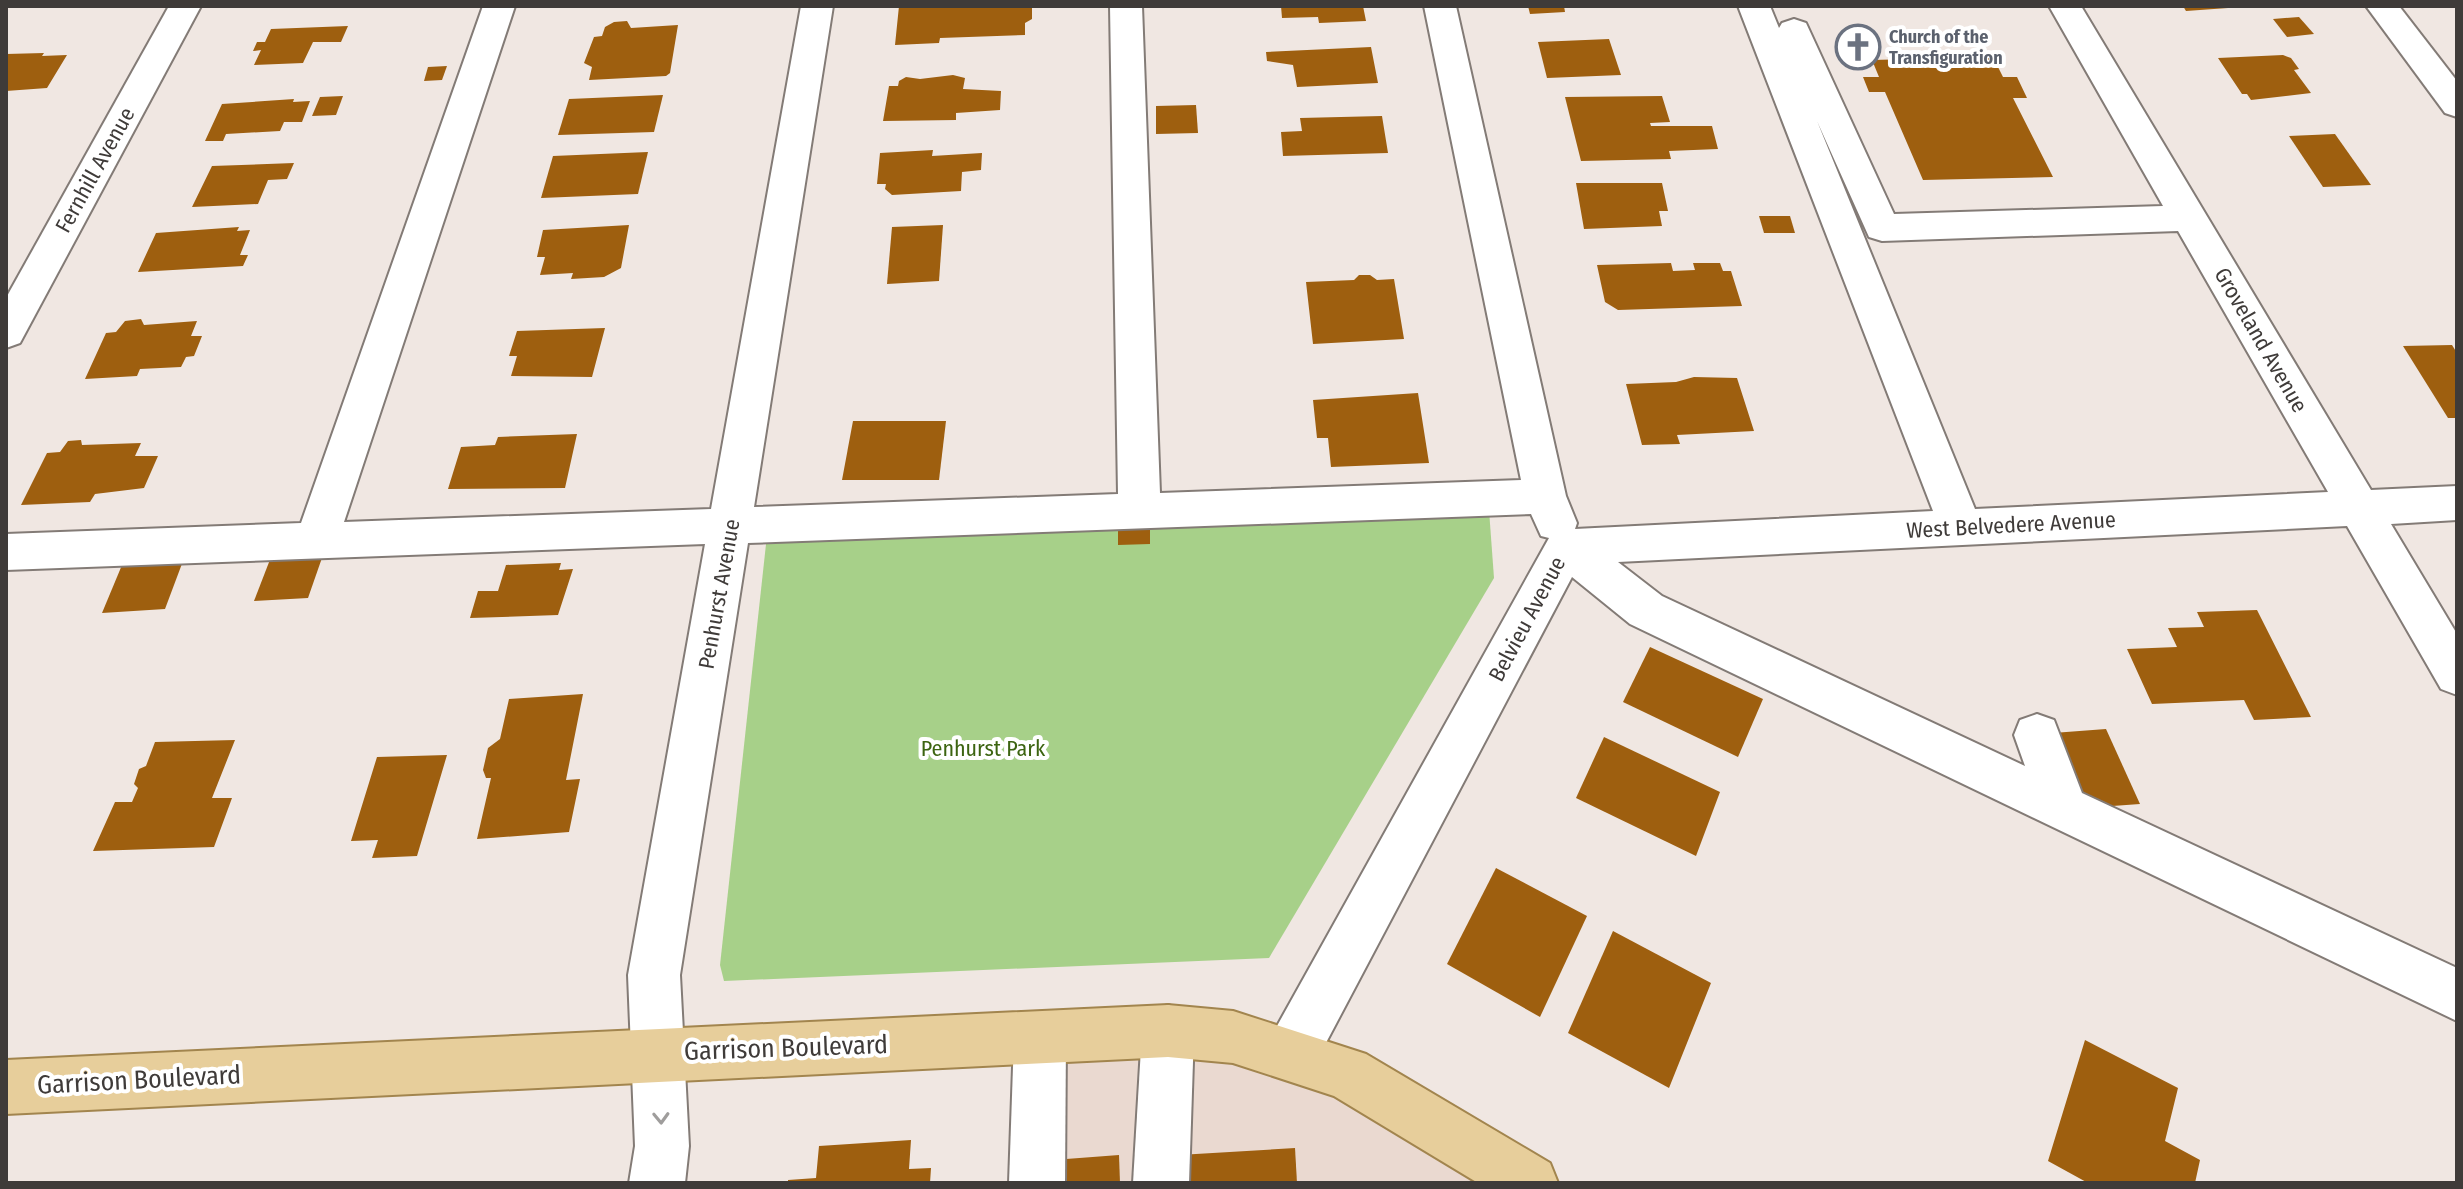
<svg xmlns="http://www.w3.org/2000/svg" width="2463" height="1189" font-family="'Fira Sans Condensed',sans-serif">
	<rect width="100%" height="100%" fill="#f0e7e2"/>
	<polygon fill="#ead9d0" points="1035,1042 1296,1051 1516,1183 1032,1183"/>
	<polygon fill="#a7d089" points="1489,510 1494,578 1269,958 724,981 720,965 767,535"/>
	<g fill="#9e5f0f">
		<polygon points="899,6 1032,6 1032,19 1025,23 1025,35 940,38 939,43 895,45"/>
		<polygon points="1281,6 1363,6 1366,21 1319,23 1318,17 1282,18"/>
		<polygon points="1528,6 1564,6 1565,12 1530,14"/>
		<polygon points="2183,6 2228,6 2228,8 2186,11"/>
		<polygon points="2299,17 2314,34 2287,37 2273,19"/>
		<polygon points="627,21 631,28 678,25 670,73 666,76 589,80 592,67 584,63 594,37 602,36 605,27 614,22"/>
		<polygon points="348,26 341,42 313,42 303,63 254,65 261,50 253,51 257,42 265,42 271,29"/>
		<polygon points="1609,39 1621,75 1547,78 1538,42"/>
		<polygon points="1371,47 1378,83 1297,87 1293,65 1267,61 1266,52"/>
		<polygon points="44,53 42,56 67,55 47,88 6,91 6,54"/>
		<polygon points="2283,55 2291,58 2299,69 2294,70 2311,93 2251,100 2247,94 2242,94 2218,58"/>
		<polygon points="1993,57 2003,77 2017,77 2027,98 2013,98 2053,177 1923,180 1885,92 1869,92 1863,77 1879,77 1872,60"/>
		<polygon points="447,66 442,80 424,81 428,67"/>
		<polygon points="953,75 965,78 963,89 1001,91 1000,110 956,113 956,120 883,121 889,86 898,86 899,81 906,77 920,79"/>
		<polygon points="663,95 654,132 558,135 569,99"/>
		<polygon points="343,96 336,115 312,116 320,97"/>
		<polygon points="1662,96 1670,122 1650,123 1651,126 1712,126 1718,149 1669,151 1671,159 1581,161 1565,97"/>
		<polygon points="294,99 293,102 310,101 302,122 284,122 280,131 226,134 223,141 205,141 222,104"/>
		<polygon points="1196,105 1198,133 1156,134 1156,106"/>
		<polygon points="1382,116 1388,153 1283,156 1281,132 1302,131 1300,118"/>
		<polygon points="2335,134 2371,185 2323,187 2289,136"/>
		<polygon points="933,150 932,156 982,153 981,170 962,172 961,191 892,195 885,189 886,184 877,184 880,153"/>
		<polygon points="648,152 638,194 541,198 553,156"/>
		<polygon points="294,163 287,179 268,180 258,204 192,207 212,166"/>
		<polygon points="1576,183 1662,183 1668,211 1659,211 1662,226 1584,229"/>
		<polygon points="1759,216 1790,216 1795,233 1764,233"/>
		<polygon points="629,225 621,268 604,277 571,279 573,273 540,275 545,257 537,257 543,230"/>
		<polygon points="943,225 939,281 887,284 892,227"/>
		<polygon points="239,227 237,231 250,230 240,255 248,255 243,266 138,272 156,233"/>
		<polygon points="1671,263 1673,271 1695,270 1693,263 1720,263 1723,271 1731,271 1742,306 1618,310 1605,302 1597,265"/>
		<polygon points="1359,275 1370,275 1377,280 1394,279 1404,339 1313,344 1306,282 1354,280"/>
		<polygon points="141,319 144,325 197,321 191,336 202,336 194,356 186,357 181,367 140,369 137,376 85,379 106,333 116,332 125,321"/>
		<polygon points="605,328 592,377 511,376 517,356 509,356 517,331"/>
		<polygon points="2452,345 2457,353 2457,418 2448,418 2403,346"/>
		<polygon points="1694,377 1737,378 1754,431 1677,435 1680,444 1642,445 1626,384 1676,382"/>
		<polygon points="1418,393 1429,463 1331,467 1328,438 1317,438 1313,400"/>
		<polygon points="853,421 946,421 939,480 842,480"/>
		<polygon points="577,434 565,488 448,489 461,447 495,445 498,437"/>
		<polygon points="81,440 82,445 141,443 135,456 158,456 144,488 95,494 90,502 21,505 47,453 60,452 68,441"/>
		<polygon points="1150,524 1150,544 1118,545 1118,525"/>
		<polygon points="323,555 308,598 254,601 271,557"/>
		<polygon points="183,561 165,609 102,613 122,565"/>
		<polygon points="561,563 559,570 573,569 558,615 470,618 478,591 498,591 506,565"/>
		<polygon points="2257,610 2311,717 2254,720 2244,700 2152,704 2127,649 2177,647 2168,628 2204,627 2197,612"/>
		<polygon points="1650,647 1763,699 1738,757 1623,702"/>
		<polygon points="583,694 566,780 580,779 569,832 477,839 491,778 486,778 483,770 488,748 500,739 509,699"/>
		<polygon points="2106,729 2140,804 2085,808 2053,733"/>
		<polygon points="1604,737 1720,792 1696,856 1576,798"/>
		<polygon points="235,740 212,798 232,798 214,847 93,851 115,802 132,802 138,788 134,784 139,769 146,766 155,742"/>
		<polygon points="447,755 417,856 372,858 378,840 351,841 377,757"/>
		<polygon points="1496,868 1587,916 1540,1017 1447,964"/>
		<polygon points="1613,931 1711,983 1669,1088 1568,1033"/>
		<polygon points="2085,1040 2178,1088 2165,1141 2200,1160 2195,1183 2088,1183 2048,1161"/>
		<polygon points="911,1140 909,1169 931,1168 930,1183 788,1183 788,1180 816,1178 819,1146"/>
		<polygon points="1295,1148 1297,1183 1180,1183 1179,1155"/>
		<polygon points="1119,1155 1120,1183 1053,1183 1053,1160"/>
	</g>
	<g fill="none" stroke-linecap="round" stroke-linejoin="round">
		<g stroke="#837b76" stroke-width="4">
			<g id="minor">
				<polygon points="169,6 201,6 20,343 6,348 6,298"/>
				<path d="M483,6H515L344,522L711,509L801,6H833L754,507L1118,494L1110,6H1142L1160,493L1521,480L1424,6H1456L1566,496L1577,523L1575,529L1933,511L1738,6H1770L1779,28L1782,23L1794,19L1806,23L1894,214L2163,206L2049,6H2081L2371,490L2457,486V520L2391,524L2457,634V695L2441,689L2347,526L1618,562L1662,596L2025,766L2014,735L2020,720L2037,714L2054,720L2082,793L2457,968V1021L1630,624L1572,577L1310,1073L1291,1080L1272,1073L1265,1054L1272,1035L1549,538L1541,536L1531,514L748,543L680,975L689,1146L685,1183H629L635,1146L628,975L705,544L6,570V534L301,523ZM1817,121L1869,237L1882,241L2178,231L2328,492L1975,509Z"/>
				<polygon points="2366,6 2399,6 2457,81 2457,117 2445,113"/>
				<polygon points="1168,1005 1187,1012 1194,1031 1189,1183 1133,1183 1142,1031 1149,1012"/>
				<polygon points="1040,1012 1059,1019 1066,1038 1065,1183 1009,1183 1014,1038 1021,1019"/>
			</g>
		</g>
		<g stroke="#a2854e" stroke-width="4">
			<polygon id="major" points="1168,1005 1233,1011 1366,1054 1550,1163 1558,1183 1478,1183 1334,1096 1233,1063 1168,1057 6,1114 6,1060"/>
		</g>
		<use href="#minor" fill="#fff" fill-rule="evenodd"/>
		<use href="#major" fill="#e7ce9b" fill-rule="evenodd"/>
	</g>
	<defs><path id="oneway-chevron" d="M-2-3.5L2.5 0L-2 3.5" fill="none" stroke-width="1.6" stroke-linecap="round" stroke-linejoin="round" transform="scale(2)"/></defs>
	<use stroke="#9f9d9c" href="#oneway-chevron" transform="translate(661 1118) rotate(88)"/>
	<defs>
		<g id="church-ring" transform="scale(2.3)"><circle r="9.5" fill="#fff" stroke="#6b7280" stroke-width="1.5"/><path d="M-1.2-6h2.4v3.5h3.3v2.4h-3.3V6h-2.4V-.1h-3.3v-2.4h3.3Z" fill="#6b7280"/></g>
	</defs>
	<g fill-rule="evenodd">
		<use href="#church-ring" x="1858" y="47"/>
	</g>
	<g text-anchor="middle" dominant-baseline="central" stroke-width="8" stroke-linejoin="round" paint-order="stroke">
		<g font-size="18" font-weight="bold" fill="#5b616d" stroke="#fff" text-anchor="start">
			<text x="1889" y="37">Church of the<tspan x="1889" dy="21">Transfiguration</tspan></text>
		</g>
		<g font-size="22" fill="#3f3b39" stroke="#fff">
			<text transform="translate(95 170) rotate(-61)">Fernhill Avenue</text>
			<text transform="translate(2261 340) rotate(60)">Groveland Avenue</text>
			<text transform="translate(2011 525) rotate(-3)">West Belvedere Avenue</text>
			<text transform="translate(719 594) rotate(-80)">Penhurst Avenue</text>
			<text transform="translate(1527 619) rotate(-62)">Belvieu Avenue</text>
		</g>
		<g font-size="22" fill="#3c6411" stroke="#fff">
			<text x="983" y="748">Penhurst Park</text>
		</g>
		<g font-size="26" fill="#3f3b39" stroke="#fff">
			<text transform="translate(786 1048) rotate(-2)">Garrison Boulevard</text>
			<text transform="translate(139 1080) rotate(-3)">Garrison Boulevard</text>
		</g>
	</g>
	<rect width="2463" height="1189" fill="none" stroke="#3f3b39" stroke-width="16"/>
</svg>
